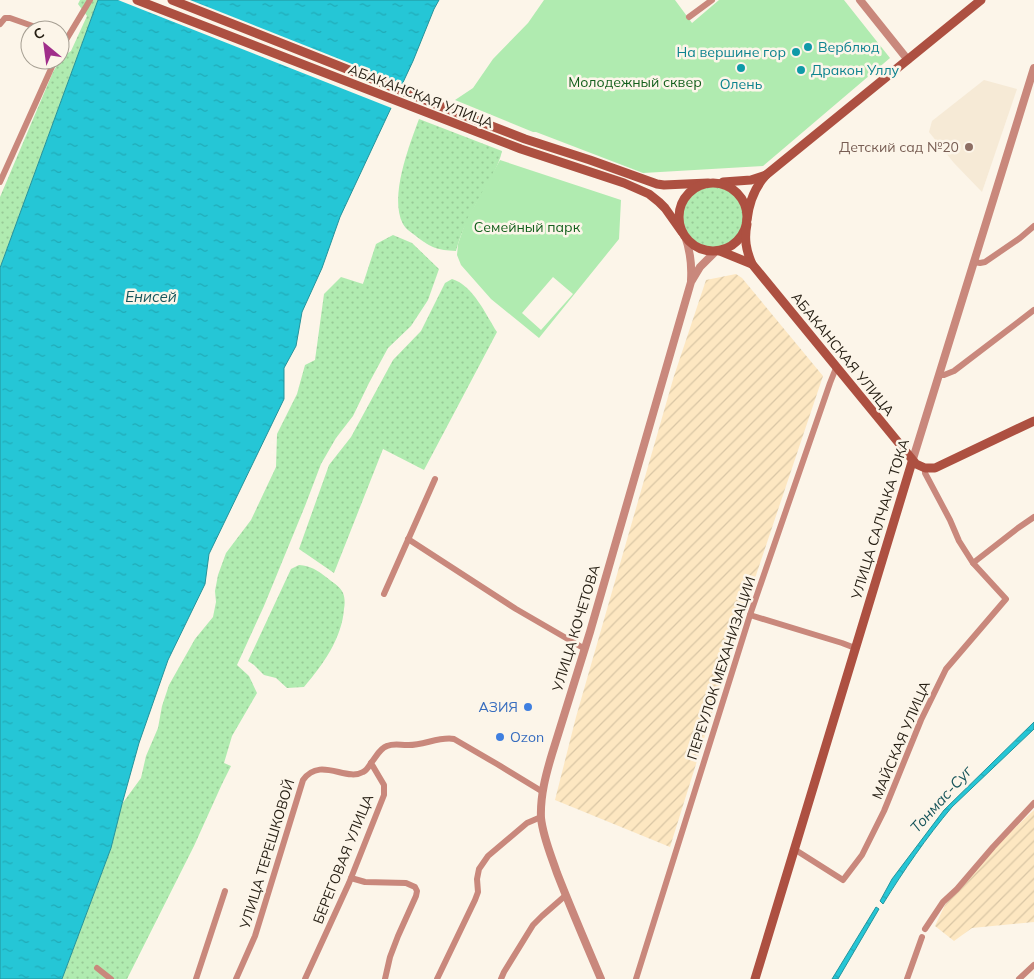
<svg xmlns="http://www.w3.org/2000/svg" width="1034" height="979" font-family="Mulish,sans-serif">
	<defs>
		<pattern id="industrial-furrows" width="10" height="10" patternUnits="userSpaceOnUse" patternTransform="scale(1.25)"><rect width="10" height="10" fill="#fde7c1"/><path d="M-1 1l2-2M0 10L10 0M9 11l2-2" fill="none" stroke="#d9c6a5"/></pattern>
		<pattern id="grass-dots" width="8" height="8" patternUnits="userSpaceOnUse" patternTransform="scale(1.25)"><rect width="8" height="8" fill="#b0ebb0"/><path d="M2 2h.1M6 6h.1" fill="none" stroke="#97c996" stroke-width="1.8" stroke-linecap="round"/></pattern>
		<pattern id="water-ripples" width="26" height="14" patternUnits="userSpaceOnUse" patternTransform="scale(1.25)"><rect width="26" height="14" fill="#25c6d6"/><path d="M2 4q2-2 4 0t4 0M15 11q2-2 4 0t4 0" fill="none" stroke="#21aab7"/></pattern>
	</defs>
	<rect width="100%" height="100%" fill="#fcf5e9"/>
	<g fill="url(#industrial-furrows)">
		<polygon points="736,274 742,278 823,376 745,608 670,847 555,800 576,717 674,376 706,280"/>
		<polygon points="1034,810 1034,922 972,928 954,941 935,926 945,905 1004,838"/>
	</g>
	<polygon fill="#f6ead6" points="984,80 1017,89 982,192 954,163 929,132 932,121"/>
	<g fill="url(#grass-dots)">
		<polygon points="80,0 98,0 0,268 0,197 53,72 62,57 71,51 87,16 78,4"/>
		<path d="M419,119L502,151C499,165 491,177 484,190C473,209 461,230 456,251C437,250 432,248 417,237C413,233 406,230 403,224C389,197 409,146 419,119Z"/>
		<circle cx="713" cy="217" r="30"/>
		<polygon points="393,235 412,243 439,269 428,300 411,326 388,348 369,383 353,416 336,438 321,464 305,506 264,606 237,665 249,676 257,693 232,736 224,763 231,766 222,784 194,846 127,979 62,979 111,848 122,804 141,778 146,756 158,728 162,706 169,685 195,639 213,617 216,602 215,591 218,575 226,553 251,520 276,467 277,434 297,394 305,365 315,360 324,294 341,277 363,284 376,244"/>
		<path d="M452,279C473,285 486,315 497,332L424,470L383,449L334,573L299,549L329,465L351,437L393,360L421,331L445,283Z"/>
		<path d="M299,565C311,566 317,570 326,577C332,582 340,586 343,593C345,598 345,604 344,609C342,638 323,665 304,687L287,688L276,678L264,675L254,665L248,661L291,569Z"/>
	</g>
	<g fill="#b0ebb0" fill-rule="evenodd">
		<polygon points="544,0 675,0 692,23 719,0 844,0 890,58 763,166 643,173 536,132 533,132 455,100 473,88 493,59 528,23"/>
		<path d="M500,160L621,200L619,239L539,338L491,299L461,265L457,255L458,244L466,221ZM553,277L573,294L541,330L522,313Z"/>
	</g>
	<g fill="url(#water-ripples)" stroke="#25939b">
		<polygon points="98,0 439,0 434,9 413,61 340,217 322,268 302,312 296,346 284,368 284,399 209,554 205,584 168,660 139,743 122,804 111,848 62,979 0,979 0,268"/>
		<path d="M1034,722V729L952,807C926,838 904,870 883,904L880,901L892,879L944,810Z"/>
		<polygon points="876,907 879,909 838,979 832,979"/>
	</g>
	<polygon fill="#fcf5e9" points="118,0 190,0 405,85 394,109"/>
	<g fill="none" stroke-linecap="round" stroke-linejoin="round">
		<g stroke="#c9887c" stroke-width="6">
			<polyline points="689,17 712,0"/>
			<polyline points="0,24 5,18 10,18 44,30"/>
			<polyline points="60,50 90,0"/>
			<polyline points="0,182 55,60"/>
			<polyline points="974,262 980,263 985,262 1020,238 1034,226"/>
			<polyline points="939,375 944,375 954,371 1034,310"/>
			<polyline points="408,539 516,609 585,649"/>
			<polyline points="973,563 1018,528 1034,517"/>
			<polyline points="384,594 435,479"/>
			<polyline points="750,615 842,643 855,648"/>
			<polyline points="794,849 843,880 862,855 884,811 921,720 946,669 1006,599 973,563 959,541 950,520 925,473 925,468"/>
			<polyline points="351,878 365,882 406,883 415,887 417,891 416,896 398,936 390,957 385,979"/>
			<polyline points="925,929 943,902 957,889 993,847 1034,803"/>
			<polyline points="97,968 111,979"/>
			<polyline points="196,979 225,891"/>
			<path d="M236,979L255,936L303,780C320,756 346,782 363,772C367,770 369,766 371,763"/>
			<path d="M305,979L349,883L384,795V785L371,763C376,757 380,748 387,746C394,743 400,745 407,745C422,746 440,736 454,739L497,764L543,792"/>
			<polyline points="437,979 475,900 478,892 477,879 479,869 488,856 527,823 541,817"/>
			<polyline points="501,979 504,972 533,925 542,916 566,895"/>
			<polyline points="636,979 750,615 830,383 836,368"/>
			<polyline points="907,979 922,937"/>
			<polyline points="1019,979 1034,965"/>
		</g>
		<g stroke="#c9887c" stroke-width="8">
			<polyline points="860,0 908,60"/>
			<path d="M685,236C690,250 692,264 691,280"/>
			<polyline points="912,462 1034,68"/>
			<path d="M601,979C586,944 571,909 557,873C551,855 543,837 541,818C540,796 546,774 552,754L590,632L691,282L700,267L716,251"/>
		</g>
		<g stroke="#ad5041" stroke-width="9">
			<polyline points="137,0 521,149 624,183 649,194 659,202 665,208 682,232"/>
			<polyline points="172,0 463,115 525,139 590,160 657,184 664,185 708,183"/>
			<polyline points="723,182 751,180 766,175"/>
			<circle cx="713" cy="217" r="34"/>
			<path d="M747,220C749,202 754,188 766,175L981,0"/>
			<path d="M747,224C744,239 746,250 752,264L916,464L925,468H935L1034,421"/>
			<polyline points="720,251 752,264"/>
			<polyline points="755,979 912,462"/>
		</g>
	</g>
	<g fill="#0f9aa8" stroke="#fcf5e9" stroke-width="2">
		<circle cx="808" cy="47" r="5"/>
		<circle cx="796" cy="52" r="5"/>
		<circle cx="741" cy="68" r="5"/>
		<circle cx="801" cy="70" r="5"/>
	</g>
	<circle fill="#8d6e63" stroke="#fcf5e9" stroke-width="2" cx="969" cy="147" r="5"/>
	<g fill="#3f7fe0" stroke="#fcf5e9" stroke-width="2">
		<circle cx="528" cy="707" r="5"/>
		<circle cx="500" cy="737" r="5"/>
	</g>
	<g text-anchor="middle" dominant-baseline="central" stroke-width="5" stroke-linejoin="round" paint-order="stroke">
		<g font-size="14" fill="#0d838f" stroke="#fcf5e9" text-anchor="start">
			<text x="818" y="47">Верблюд</text>
			<text x="786" y="52" text-anchor="end">На вершине гор</text>
			<text x="811" y="70">Дракон Уллу</text>
			<text x="741" y="84" text-anchor="middle">Олень</text>
		</g>
		<g font-size="14" fill="#135f1c" stroke="#fcf5e9">
			<text x="635" y="82">Молодежный сквер</text>
			<text x="527" y="227">Семейный парк</text>
		</g>
		<g font-size="14" fill="#241d12" stroke="#fcf5e9">
			<text transform="translate(421 96) rotate(21)">АБАКАНСКАЯ УЛИЦА</text>
			<text transform="translate(843 354) rotate(51)">АБАКАНСКАЯ УЛИЦА</text>
			<text transform="translate(880 519) rotate(-73)">УЛИЦА САЛЧАКА ТОКА</text>
			<text transform="translate(576 628) rotate(-73)">УЛИЦА КОЧЕТОВА</text>
			<text transform="translate(721 668) rotate(-72)">ПЕРЕУЛОК МЕХАНИЗАЦИИ</text>
			<text transform="translate(901 740) rotate(-67)">МАЙСКАЯ УЛИЦА</text>
			<text transform="translate(267 854) rotate(-73)">УЛИЦА ТЕРЕШКОВОЙ</text>
			<text transform="translate(343 859) rotate(-68)">БЕРЕГОВАЯ УЛИЦА</text>
		</g>
		<g font-size="14" fill="#785e54" stroke="#fcf5e9" text-anchor="end">
			<text x="959" y="147">Детский сад №20</text>
		</g>
		<g font-size="14" fill="#366cbe" stroke="#fcf5e9" text-anchor="end">
			<text x="518" y="707">АЗИЯ</text>
			<text x="510" y="737" text-anchor="start">Ozon</text>
		</g>
		<g font-size="15" font-style="italic" fill="#17555b" stroke="#fcf5e9">
			<text x="151" y="296">Енисей</text>
			<text transform="translate(941 799) rotate(-48)">Тонмас-Суг</text>
		</g>
	</g>
	<g transform="translate(45 45) rotate(331)"><circle r="24" fill="#fcf5e9" stroke="#a69f93"/>
	<path d="M0-4L9 19L0 12L-9 19Z" fill="#a02e8a"/>
	<text y="-8" font-size="14" font-weight="bold" text-anchor="middle" fill="#241d12">С</text>
	</g>
</svg>
